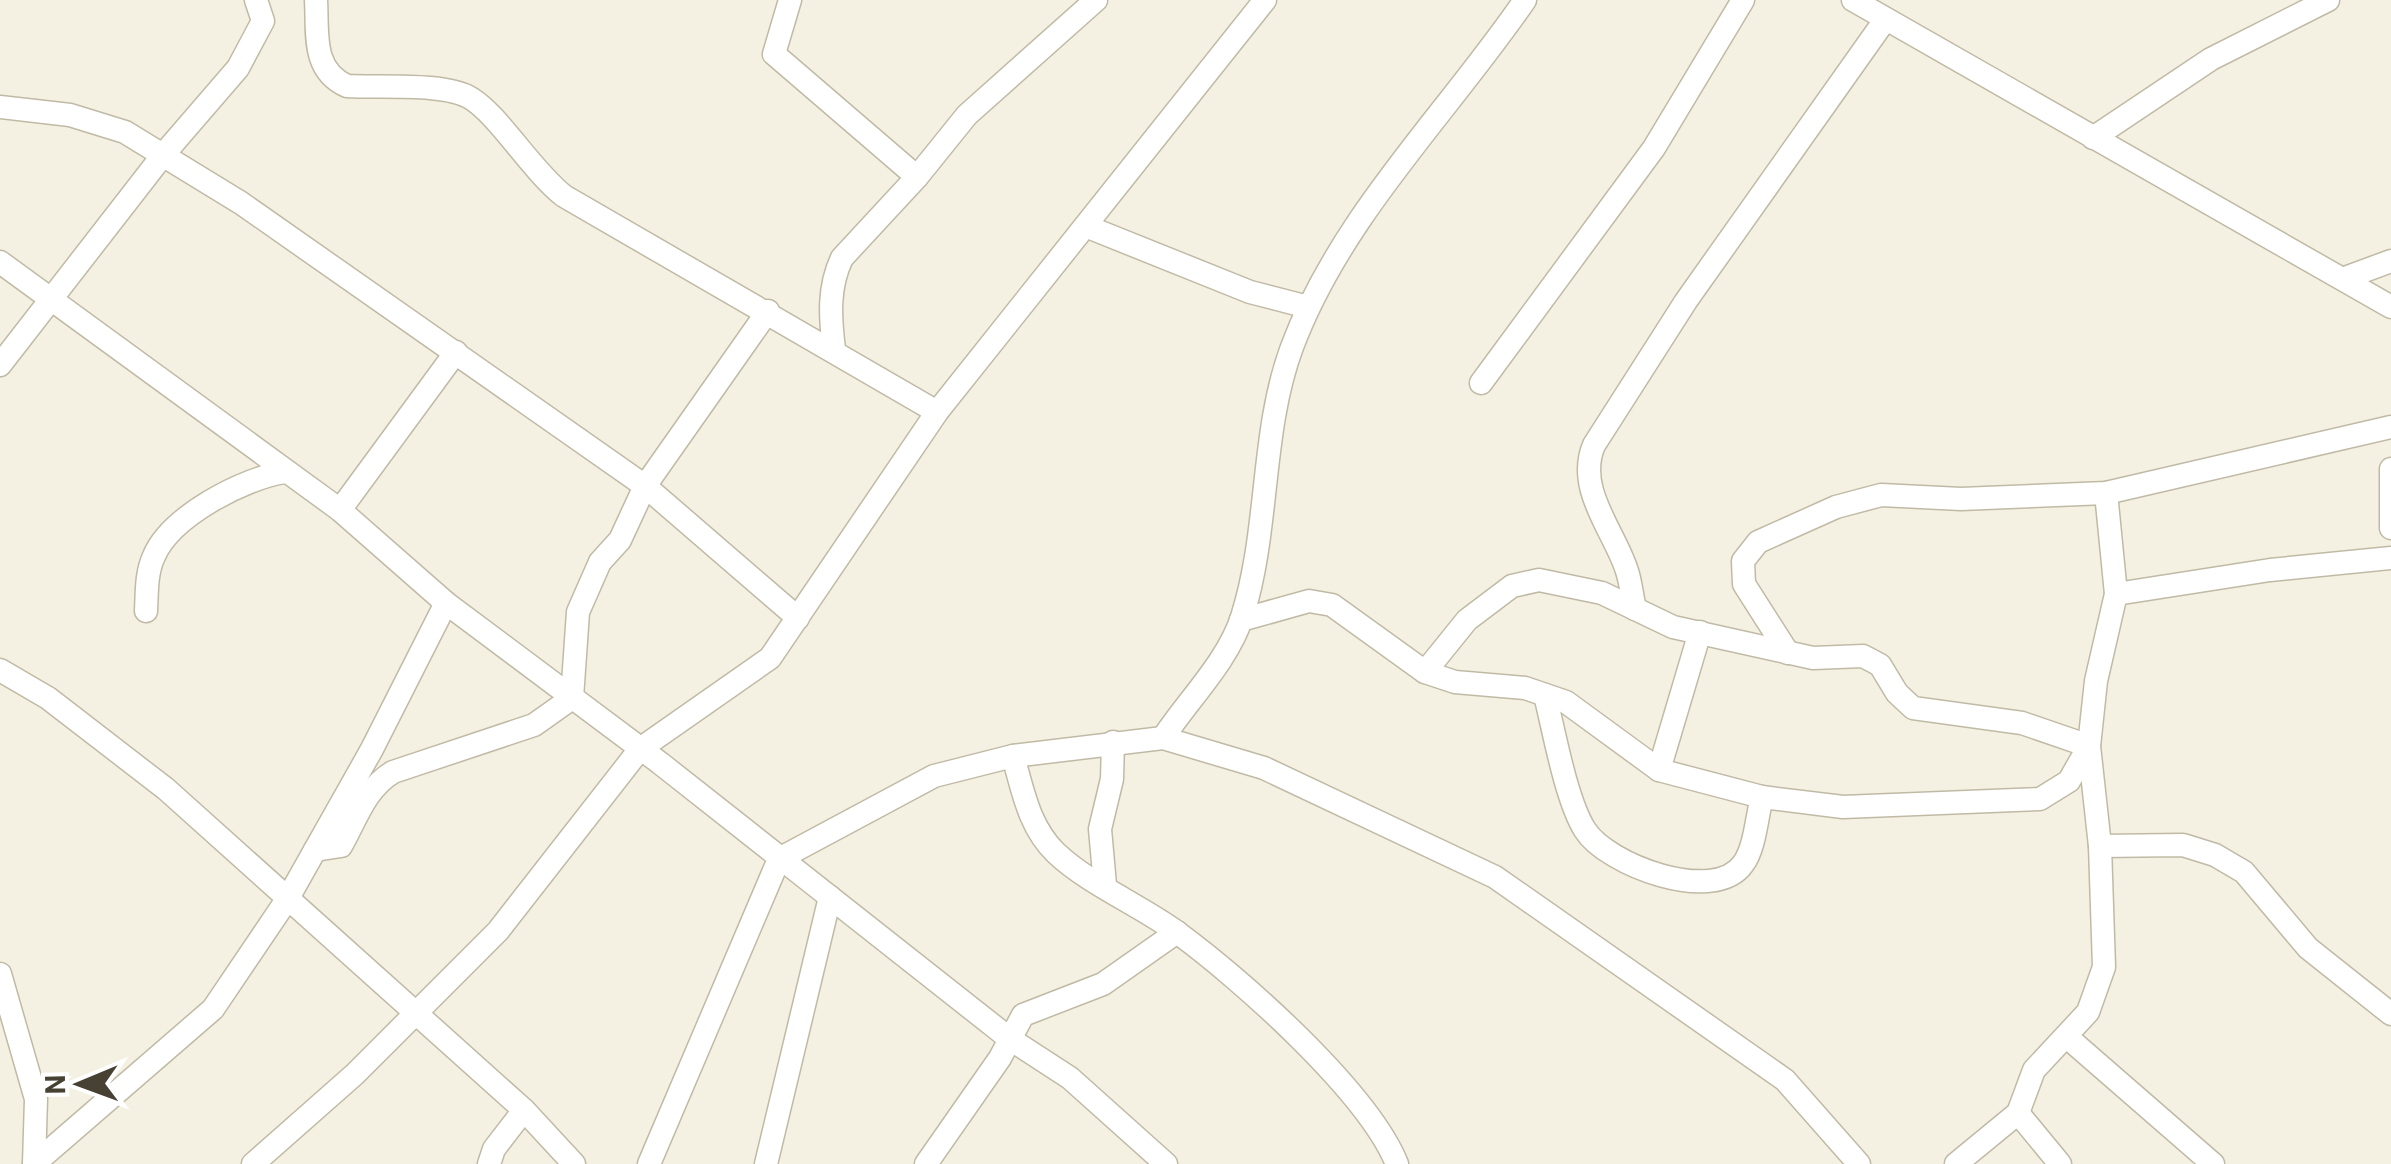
<svg xmlns="http://www.w3.org/2000/svg" width="2391" height="1164" font-family="Roboto,sans-serif">
	<rect width="100%" height="100%" fill="#f4f1e3"/>
	<g fill="none" stroke-linecap="round" stroke-linejoin="round">
		<g stroke="#c0baa5" stroke-width="25">
			<g id="minor">
				<path d="M316,0C318,32 311,70 347,86C379,88 447,82 472,99C499,116 532,171 564,196L937,412"/>
				<path d="M790,0L774,54L917,177L842,258C828,287 830,317 834,349"/>
				<polyline points="1853,0 2391,307"/>
				<polyline points="0,107 70,115 125,132 241,203 645,486 798,618"/>
				<polyline points="2093,138 2211,59 2328,0"/>
				<polyline points="917,177 967,115 1096,0"/>
				<polyline points="1088,227 1250,292 1308,307"/>
				<polyline points="0,262 340,510 446,603 660,763 1010,1039 1070,1078 1166,1164"/>
				<polyline points="2345,278 2391,261"/>
				<polyline points="0,365 163,155 238,68 263,21 256,0"/>
				<polyline points="1481,383 1654,148 1743,0"/>
				<polyline points="2391,469 2391,528"/>
				<polyline points="340,510 456,352"/>
				<polyline points="2116,594 2270,570 2391,558"/>
				<path d="M1635,609C1632,597 1631,583 1627,571C1615,532 1575,489 1594,445L1686,301L1885,20"/>
				<path d="M146,611C147,592 146,573 154,556C171,516 244,478 285,472"/>
				<polyline points="1241,620 1309,601 1332,605 1425,672 1455,682 1525,688 1566,702 1659,770 1762,797 1843,807 2040,799 2069,781 2089,746 2096,681 2116,594 2106,493"/>
				<polyline points="1788,653 1744,584 1743,561 1758,542 1836,507 1881,495 1961,499 2106,493 2391,427"/>
				<polyline points="0,670 48,698 166,789 524,1110 574,1164"/>
				<polyline points="1425,672 1467,620 1512,586 1539,580 1602,593 1673,627 1813,658 1863,656 1880,665 1897,693 1913,708 2022,723 2089,746 2100,846 2104,967 2088,1012 2034,1070 2018,1113 1956,1164"/>
				<path d="M1545,695C1554,731 1566,800 1585,830C1607,865 1714,905 1743,864C1755,849 1757,815 1762,797"/>
				<path d="M1163,738C1188,700 1228,661 1242,617C1270,529 1260,433 1292,347C1341,216 1447,114 1525,0"/>
				<path d="M1013,756C1023,791 1029,827 1056,853C1090,885 1140,905 1178,933C1242,980 1368,1092 1397,1164"/>
				<polyline points="1659,770 1700,632"/>
				<polyline points="2100,846 2183,845 2215,855 2244,872 2308,948 2391,1014"/>
				<path d="M315,850L341,846C357,818 365,789 393,772L534,725L572,698L578,612L600,562L620,540L645,486L768,311"/>
				<polyline points="1105,885 1100,829 1112,779 1113,742"/>
				<polyline points="0,974 36,1099 34,1164"/>
				<polyline points="2067,1037 2213,1164"/>
				<polyline points="2018,1113 2060,1164"/>
				<polyline points="34,1164 213,1009 288,898 372,749 446,603"/>
				<polyline points="253,1164 355,1074 498,931 640,749 770,658 937,412 1265,0"/>
				<polyline points="489,1164 494,1149 524,1110"/>
				<polyline points="649,1164 779,859 934,776 1013,756 1163,738 1264,768 1495,877 1785,1080 1859,1164"/>
				<polyline points="766,1164 830,897"/>
				<polyline points="926,1164 1000,1058 1023,1015 1103,984 1177,932"/>
			</g>
		</g>
		<use href="#minor" stroke="#fff" stroke-width="22"/>
	</g>
	<g transform="translate(80 1084) rotate(269)" stroke="#ffffff" stroke-width="8" paint-order="stroke">
	<path d="M0-8L18 38L0 25L-18 38Z" fill="#474133"/>
	<text y="-15" font-size="28" font-weight="bold" text-anchor="middle" fill="#474133">N</text>
	</g>
</svg>
